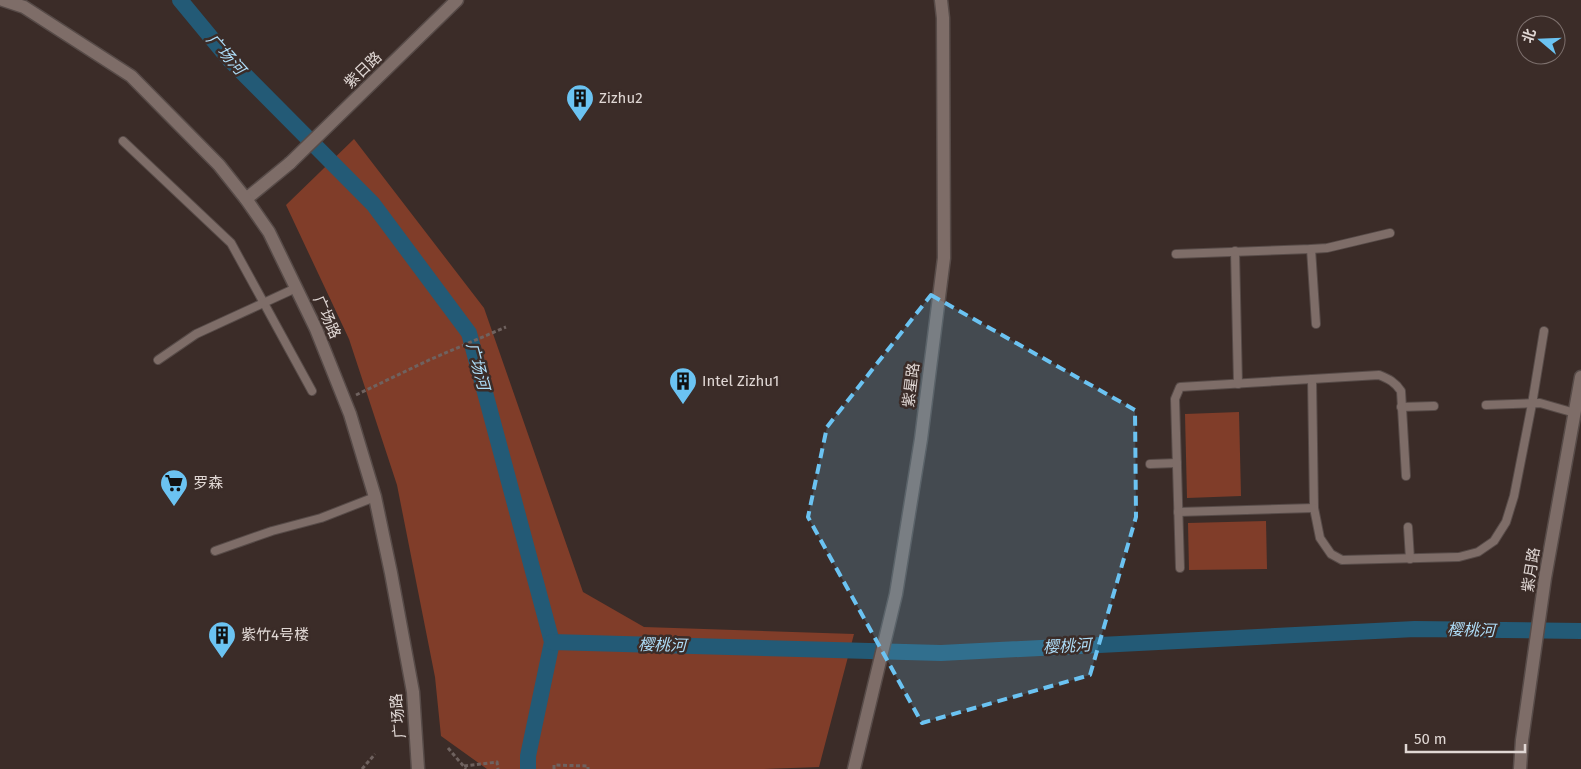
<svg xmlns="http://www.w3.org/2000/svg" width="1581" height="769" font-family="'Fira Sans','Noto Sans SC',sans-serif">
	<rect width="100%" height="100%" fill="#3b2c28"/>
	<g fill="#803d29">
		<polygon points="354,139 484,308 583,592 644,627 854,634 819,767 764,769 487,769 441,736 435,677 397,485 349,339 286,205"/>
		<polygon points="1239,412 1241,496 1187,498 1185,414"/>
		<polygon points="1266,521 1267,569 1189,570 1188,523"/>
	</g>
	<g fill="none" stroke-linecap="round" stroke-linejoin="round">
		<g stroke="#235a76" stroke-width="16">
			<polyline points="180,0 228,58 373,204 469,333 552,642 528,756 528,769"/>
			<polyline points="552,642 941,653 1415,629 1581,631"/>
		</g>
		<g stroke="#574b48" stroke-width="10">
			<g id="lane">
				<polyline points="123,141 231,243 312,391"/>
				<polyline points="1311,249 1316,324"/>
				<polyline points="1235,251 1238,384"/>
				<polyline points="1176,254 1311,249 1327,248 1390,233"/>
				<polyline points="158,360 196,334 296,288"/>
				<polyline points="1312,379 1314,508 1320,538 1331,554 1342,560 1459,557 1478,552 1494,541 1506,522 1514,496 1532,404 1544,331"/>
				<polyline points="1486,405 1540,403 1575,413"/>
				<polyline points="1401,407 1434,406"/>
				<polyline points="1150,464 1177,463"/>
				<polyline points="1178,512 1314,508"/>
				<polyline points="1408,527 1410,559"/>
				<polyline points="215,551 272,531 321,518 375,497"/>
				<path d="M1180,568L1175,399L1180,387L1379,375C1389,379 1395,382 1401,391L1406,476"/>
			</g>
		</g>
		<g stroke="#574b48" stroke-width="15">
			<polyline id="street" points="246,199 290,163"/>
		</g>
		<g stroke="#574b48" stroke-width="15">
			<g id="secondary">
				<polyline points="3,0 24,7 131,76 219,165 246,199 269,232 316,329 350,414 375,497 391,573 413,692 418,769"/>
				<polyline points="290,163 457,0"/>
				<polyline points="854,769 896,594 921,439 944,258 943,18 941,0"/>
				<polyline points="1520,769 1522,740 1545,578 1581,377"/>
			</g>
		</g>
		<g stroke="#6f625f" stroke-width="3" stroke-dasharray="4 2.5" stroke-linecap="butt">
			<polyline points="356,395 429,360 506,327"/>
			<polyline points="448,748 466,769"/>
			<polyline points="464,766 497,762 498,769"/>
			<polyline points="362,769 375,754"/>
			<polyline points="554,769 554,765 588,766 588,769"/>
		</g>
		<use href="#lane" stroke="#7e6d68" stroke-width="8"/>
		<use href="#street" stroke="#7e6d68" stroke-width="12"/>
		<use href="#secondary" stroke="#7e6d68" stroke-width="12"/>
	</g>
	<path fill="#6bc3f2" fill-opacity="0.2" stroke="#6bc3f2" stroke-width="4" stroke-dasharray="10 6" stroke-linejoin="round" d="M931,295L1135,410L1136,517L1090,675L922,723L808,517L827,427Z"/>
	<defs>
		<g id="building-pin" transform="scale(1.4375)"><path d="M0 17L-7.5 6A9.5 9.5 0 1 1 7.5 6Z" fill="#6bc3f2" stroke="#3b2c28"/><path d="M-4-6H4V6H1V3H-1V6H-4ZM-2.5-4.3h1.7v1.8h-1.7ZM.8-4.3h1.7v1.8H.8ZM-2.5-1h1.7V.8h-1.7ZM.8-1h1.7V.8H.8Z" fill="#111"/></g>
		<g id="supermarket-pin" transform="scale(1.4375)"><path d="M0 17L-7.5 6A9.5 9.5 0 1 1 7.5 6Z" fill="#6bc3f2" stroke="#3b2c28"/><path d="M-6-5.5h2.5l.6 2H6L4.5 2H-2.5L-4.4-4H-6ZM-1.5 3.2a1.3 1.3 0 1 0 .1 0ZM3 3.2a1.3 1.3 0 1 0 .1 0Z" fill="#111"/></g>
	</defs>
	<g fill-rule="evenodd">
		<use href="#building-pin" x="580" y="98"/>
		<use href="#building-pin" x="683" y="381"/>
		<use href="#supermarket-pin" x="174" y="483"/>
		<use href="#building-pin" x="222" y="635"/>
	</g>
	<g text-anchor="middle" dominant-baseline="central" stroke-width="5" stroke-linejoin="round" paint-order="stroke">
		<g font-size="15" fill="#e0d7d4" stroke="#3b2c28">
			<text transform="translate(363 70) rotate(-44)">紫日路</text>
			<text transform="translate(327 317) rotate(66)">广场路</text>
			<text transform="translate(911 385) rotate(-83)">紫星路</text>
			<text transform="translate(1531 570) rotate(-81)">紫月路</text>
			<text transform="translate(398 716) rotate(-95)">广场路</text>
		</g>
		<g font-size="15" fill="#e0d7d4" stroke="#3b2c28" text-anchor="start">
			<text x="599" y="98">Zizhu2</text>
			<text x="702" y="381">Intel Zizhu1</text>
			<text x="193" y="483">罗森</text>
			<text x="241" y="635">紫竹4号楼</text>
		</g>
		<g font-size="16" font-style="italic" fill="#aeddf8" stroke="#3b2c28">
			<text transform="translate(226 54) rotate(48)">广场河</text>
			<text transform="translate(478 366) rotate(75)">广场河</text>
			<text transform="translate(1471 630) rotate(1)">樱桃河</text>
			<text transform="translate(662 645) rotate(1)">樱桃河</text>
			<text transform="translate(1067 646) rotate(-3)">樱桃河</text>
		</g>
	</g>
	<g transform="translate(1541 40) rotate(289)"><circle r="24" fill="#3b2c28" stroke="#7d706d"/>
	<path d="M0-4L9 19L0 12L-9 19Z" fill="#6bc3f2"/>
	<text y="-8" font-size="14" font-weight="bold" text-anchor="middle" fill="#e0d7d4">北</text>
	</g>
	<path d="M1406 744v8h119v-8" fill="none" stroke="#e0d7d4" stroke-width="2.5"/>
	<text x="1414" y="744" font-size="15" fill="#e0d7d4" stroke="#3b2c28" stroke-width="4" paint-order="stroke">50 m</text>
</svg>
